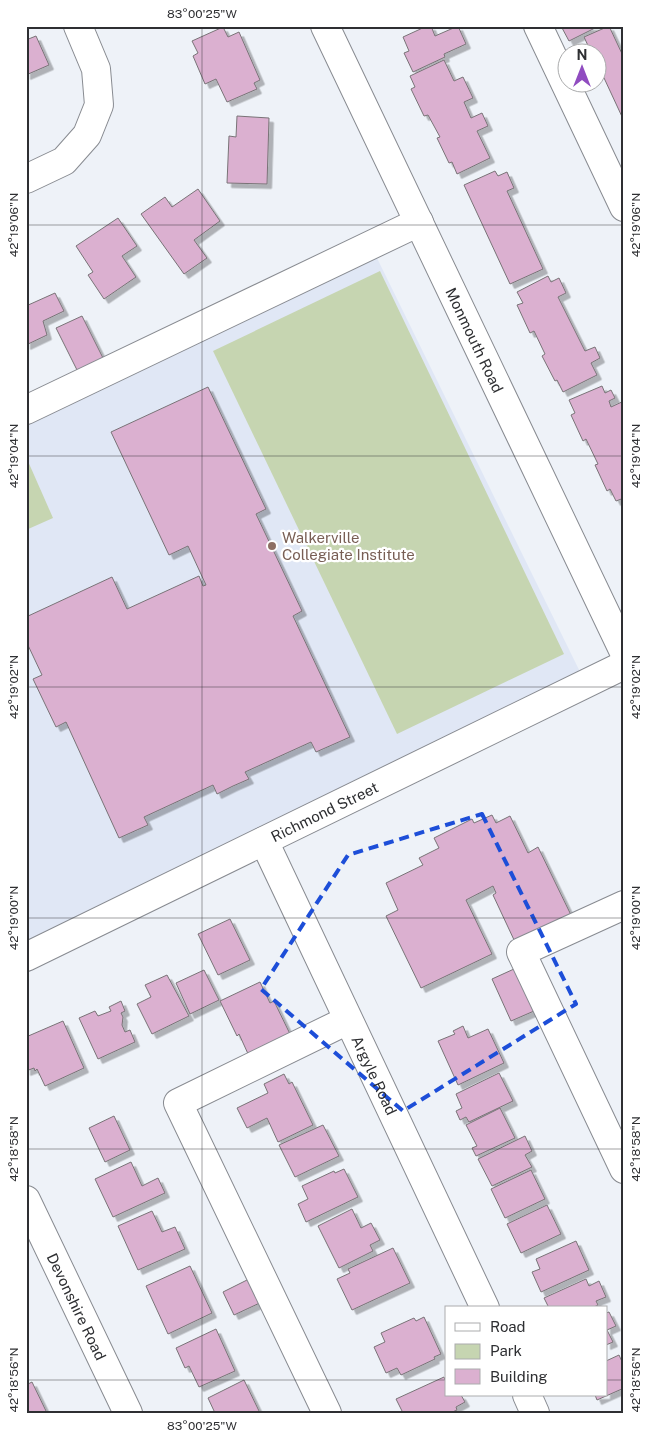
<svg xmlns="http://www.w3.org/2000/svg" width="650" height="1439" font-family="'Public Sans',sans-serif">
	<defs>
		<filter id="shadow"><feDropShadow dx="4.5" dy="4.5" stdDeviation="0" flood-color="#0004"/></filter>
	</defs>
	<rect width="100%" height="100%" fill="#eef2f8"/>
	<polygon fill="#e0e7f5" points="375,254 584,680 26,943 26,412"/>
	<g fill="#c6d5b1">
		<polygon points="380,271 564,654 397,734 213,351"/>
		<polygon points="27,459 53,518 26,530 26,460"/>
	</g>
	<g fill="#dbb0d0" stroke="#797377" filter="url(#shadow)">
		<polygon points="427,26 431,26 435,36 458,26 466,44 444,54 445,57 413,72 404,53 409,51 403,37"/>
		<polygon points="561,26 599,26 569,41"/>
		<polygon points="609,26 624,58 624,121 598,65 598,52 591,52 584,37"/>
		<polygon points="223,27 228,37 239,32 260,80 254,83 257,89 227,102 216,79 205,84 193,56 198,53 192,41"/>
		<polygon points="36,36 49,65 26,75 26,40"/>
		<polygon points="444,60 454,81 463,77 473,98 464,102 471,118 482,113 488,126 477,131 490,158 457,174 452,162 449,163 437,138 440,137 428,115 424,116 411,89 415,87 410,76"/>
		<polygon points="237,116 269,118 267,184 227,183 229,136 236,137"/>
		<polygon points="495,171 498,176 507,172 514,188 507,191 543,269 510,284 464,185"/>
		<polygon points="198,189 220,221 194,240 207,258 184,274 141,214 165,197 172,207"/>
		<polygon points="118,218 137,246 122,256 136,277 104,299 88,275 93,272 76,246"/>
		<polygon points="548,276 551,282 559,278 566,293 558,297 585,351 595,347 600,358 591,363 597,375 563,392 557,380 555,381 542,356 545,354 534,331 530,333 517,305 523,303 517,292"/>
		<polygon points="55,293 64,311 43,321 47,335 26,345 26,306"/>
		<polygon points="82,316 105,362 78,372 56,328"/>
		<polygon points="602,386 605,393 611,390 615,398 609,401 611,407 624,401 624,498 616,501 610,489 607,491 595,465 598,464 586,439 583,441 571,415 575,413 569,400"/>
		<polygon points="208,387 266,509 256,514 302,611 293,616 350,737 316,752 311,742 245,772 249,779 233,786 217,794 213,785 144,817 148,825 119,838 66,722 56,727 33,679 42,675 26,641 26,617 112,577 127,609 199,576 203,586 206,585 188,546 169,555 111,432"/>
		<polygon points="492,815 496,823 510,816 528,853 538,847 571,915 515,942 493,895 496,893 493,886 466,900 492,954 421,988 386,916 398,910 386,883 423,865 419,858 439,848 434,838 472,819 474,823"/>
		<polygon points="230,919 250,960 218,975 198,934"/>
		<polygon points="514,969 534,1011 511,1021 492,979"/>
		<polygon points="204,970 219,1000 190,1014 176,983"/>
		<polygon points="167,975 189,1016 152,1034 137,1004 151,997 145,985"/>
		<polygon points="260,982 270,1003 274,1001 291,1036 249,1056 239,1034 237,1036 220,1001"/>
		<polygon points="121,1001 125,1011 121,1013 123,1017 122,1025 125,1032 130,1030 135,1042 98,1059 79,1018 95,1011 98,1016 111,1011 109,1007"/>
		<polygon points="63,1021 84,1068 45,1086 37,1069 35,1071 34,1068 26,1071 26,1037"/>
		<polygon points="463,1026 468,1038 488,1029 504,1063 458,1085 438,1041 455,1034 453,1031"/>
		<polygon points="499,1073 513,1101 469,1122 466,1117 460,1120 456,1111 462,1108 456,1094"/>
		<polygon points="284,1074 289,1084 292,1082 313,1125 278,1142 267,1118 247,1128 237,1108 268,1093 264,1084"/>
		<polygon points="500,1108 515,1138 476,1156 472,1148 477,1146 466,1125"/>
		<polygon points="114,1116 130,1150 105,1162 89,1128"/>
		<polygon points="323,1125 339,1156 295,1177 279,1145"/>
		<polygon points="525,1136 532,1151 525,1155 532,1167 492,1186 478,1159"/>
		<polygon points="131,1162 142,1186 158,1178 165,1193 113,1217 95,1179"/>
		<polygon points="344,1169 358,1197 306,1222 298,1204 308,1199 302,1186 334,1171 335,1173"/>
		<polygon points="531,1170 545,1199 505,1218 491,1189"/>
		<polygon points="547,1205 561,1234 521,1253 507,1224"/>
		<polygon points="352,1209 361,1228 371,1223 380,1240 370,1245 373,1251 339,1268 318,1226"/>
		<polygon points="152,1211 162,1232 175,1227 185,1249 138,1270 118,1226"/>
		<polygon points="576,1241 589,1270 541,1292 532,1272 540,1269 536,1259"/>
		<polygon points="393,1248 410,1283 352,1310 337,1279 350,1273 348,1269"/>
		<polygon points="190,1266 212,1313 168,1334 146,1286"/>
		<polygon points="253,1277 264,1301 234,1315 223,1292"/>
		<polygon points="586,1279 589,1286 599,1281 606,1297 596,1301 598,1305 592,1308 549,1308 544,1298"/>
		<polygon points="609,1312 616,1326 607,1330 613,1342 606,1345 606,1313"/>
		<polygon points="424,1317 441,1354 434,1357 435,1359 401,1375 397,1368 386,1373 374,1347 385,1342 381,1333 414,1318 416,1321"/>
		<polygon points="216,1329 235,1371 199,1387 189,1366 185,1368 176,1348"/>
		<polygon points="619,1355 624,1366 624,1388 597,1400 595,1395 606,1395 606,1361"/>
		<polygon points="444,1377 445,1380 446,1379 446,1395 461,1395 465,1402 456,1407 457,1410 450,1413 403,1413 396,1399"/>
		<polygon points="244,1380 260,1413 215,1413 208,1398"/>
		<polygon points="32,1382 47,1413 26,1413 26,1385"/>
	</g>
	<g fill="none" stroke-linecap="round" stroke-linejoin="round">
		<g stroke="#888b91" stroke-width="30">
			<g id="minor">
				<path id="s1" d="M325,26L624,652"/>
				<polyline points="538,26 624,207"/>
				<polyline points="26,179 64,161 87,135 99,105 96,69 78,26"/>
				<polyline points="26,410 419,222"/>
				<path id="s2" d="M264,841L485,1308"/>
				<polyline points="624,905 521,952 624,1169"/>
				<path id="s3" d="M26,957L624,665"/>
				<path id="s4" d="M26,1200L128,1413"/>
				<polyline points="527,1395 535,1413"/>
				<polyline points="327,1413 178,1103 348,1020"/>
			</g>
		</g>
		<use href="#minor" stroke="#fff" stroke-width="28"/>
	</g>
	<path fill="none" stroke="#1d4ed8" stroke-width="4" stroke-dasharray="10 6" stroke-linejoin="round" d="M482,814L576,1004L403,1111L261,989L348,855Z"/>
	<path fill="none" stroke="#2e2f32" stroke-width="1" stroke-opacity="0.45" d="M202,26V1413M26,225H624M26,456H624M26,687H624M26,918H624M26,1149H624M26,1380H446M606,1380H624"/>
	<circle fill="#8d6e63" stroke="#fff" stroke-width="2" cx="272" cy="546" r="5"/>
	<g text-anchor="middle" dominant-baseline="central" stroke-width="4.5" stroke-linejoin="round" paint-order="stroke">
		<g font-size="15" fill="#2e2f32" stroke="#fff">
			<text stroke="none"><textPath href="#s1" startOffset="348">Monmouth Road</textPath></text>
			<text stroke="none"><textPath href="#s3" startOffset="332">Richmond Street</textPath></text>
			<text stroke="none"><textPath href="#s2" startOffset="259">Argyle Road</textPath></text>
			<text stroke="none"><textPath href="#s4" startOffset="118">Devonshire Road</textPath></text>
		</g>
		<g font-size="15" fill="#785e54" stroke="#fff" text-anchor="start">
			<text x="282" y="537">Walkerville<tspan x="282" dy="17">Collegiate Institute</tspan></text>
		</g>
	</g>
	<rect width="650" height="1439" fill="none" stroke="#ffffff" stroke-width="55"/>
	<rect x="445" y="1306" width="162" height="90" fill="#ffffff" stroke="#abacad"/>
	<rect x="455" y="1323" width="25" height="8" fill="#ffffff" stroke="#abacad"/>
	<text x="490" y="1332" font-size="15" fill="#2e2f32">Road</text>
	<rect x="455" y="1344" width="25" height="15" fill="#c6d5b1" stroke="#abacad"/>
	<text x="490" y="1356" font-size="15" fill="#2e2f32">Park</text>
	<rect x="455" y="1369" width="25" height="15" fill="#dbb0d0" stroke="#abacad"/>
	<text x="490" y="1382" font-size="15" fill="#2e2f32">Building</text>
	<g transform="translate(582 68)"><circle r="24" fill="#ffffff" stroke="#abacad"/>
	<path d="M0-4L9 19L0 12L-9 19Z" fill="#904cc0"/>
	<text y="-8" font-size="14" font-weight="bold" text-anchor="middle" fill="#2e2f32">N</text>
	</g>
	<rect x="28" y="28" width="594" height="1384" fill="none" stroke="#2e2f32" stroke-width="2"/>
	<g font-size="12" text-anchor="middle" fill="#2e2f32">
		<text x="202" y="18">83°00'25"W</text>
		<text transform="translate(14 225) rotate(-90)" y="4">42°19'06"N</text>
		<text transform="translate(636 225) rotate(-90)" y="4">42°19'06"N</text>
		<text transform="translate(14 456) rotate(-90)" y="4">42°19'04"N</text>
		<text transform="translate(636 456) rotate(-90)" y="4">42°19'04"N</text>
		<text transform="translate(14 687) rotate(-90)" y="4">42°19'02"N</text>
		<text transform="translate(636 687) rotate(-90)" y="4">42°19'02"N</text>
		<text transform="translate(14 918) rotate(-90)" y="4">42°19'00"N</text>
		<text transform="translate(636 918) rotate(-90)" y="4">42°19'00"N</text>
		<text transform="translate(14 1149) rotate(-90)" y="4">42°18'58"N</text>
		<text transform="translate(636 1149) rotate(-90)" y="4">42°18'58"N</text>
		<text transform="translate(14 1380) rotate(-90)" y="4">42°18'56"N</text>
		<text transform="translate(636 1380) rotate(-90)" y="4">42°18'56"N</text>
		<text x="202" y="1430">83°00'25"W</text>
	</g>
</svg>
